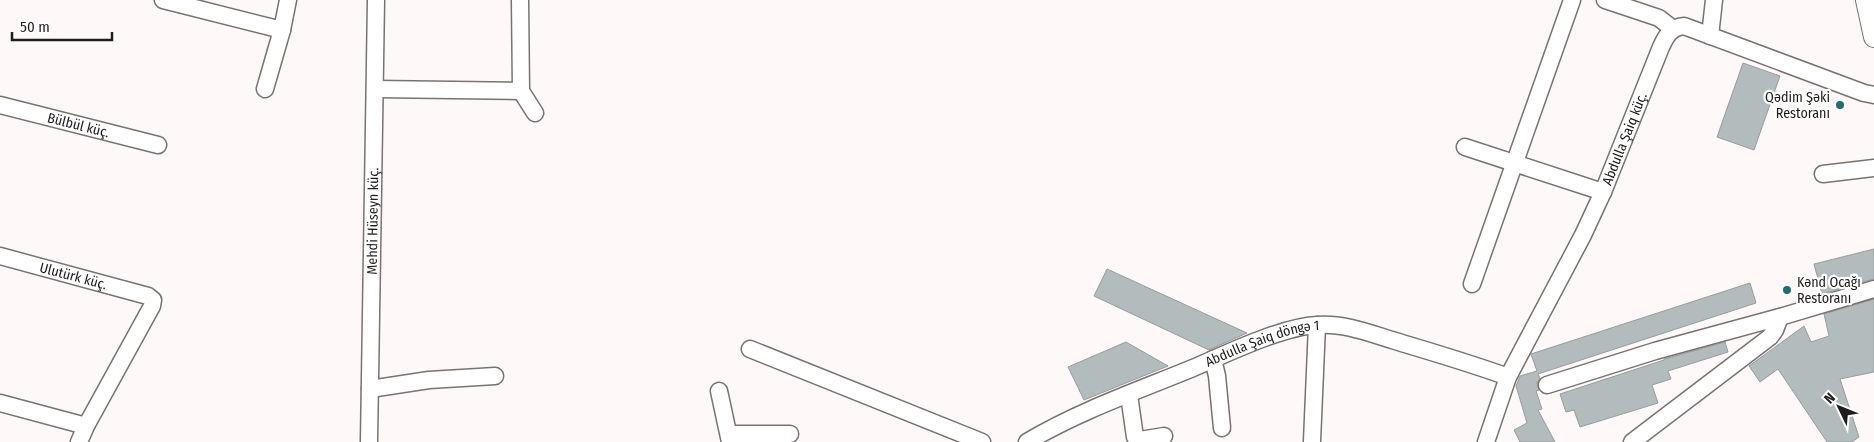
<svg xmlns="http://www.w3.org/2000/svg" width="1874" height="442" font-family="'Fira Sans Condensed',sans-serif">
	<rect width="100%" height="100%" fill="#fef9f8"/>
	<g fill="#b3bcbd" stroke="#959d9e">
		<polygon points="1743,63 1780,76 1754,150 1717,137"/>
		<polygon points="1874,249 1874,279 1822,294 1814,264"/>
		<polygon points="1107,269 1247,333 1209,350 1094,296"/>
		<polygon points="1750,283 1756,303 1538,374 1540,378 1537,383 1539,390 1536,391 1542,409 1538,410 1555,442 1520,442 1514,430 1527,423 1516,386 1520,376 1537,371 1531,354"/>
		<polygon points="1874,299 1874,372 1840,379 1859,437 1852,442 1827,442 1778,369 1760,382 1749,366 1804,326 1811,342 1829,336 1824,314"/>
		<polygon points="1126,342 1168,366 1084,400 1068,367"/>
		<polygon points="1725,342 1728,352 1668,371 1671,379 1652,385 1658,403 1580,427 1574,410 1566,412 1560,394 1664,360 1664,359"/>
	</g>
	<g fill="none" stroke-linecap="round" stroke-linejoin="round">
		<g stroke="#797270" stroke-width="19">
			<g id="minor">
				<polyline points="163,0 282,30"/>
				<polyline points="520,0 521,91 535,113"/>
				<polyline points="1605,0 1659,18 1673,29"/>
				<polyline points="1710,36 1714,0"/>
				<polyline points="265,89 282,30 288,0"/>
				<polyline points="376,89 521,91"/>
				<path id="s1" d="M0,105L158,145"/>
				<polyline points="1465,147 1603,192"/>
				<polyline points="1823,174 1874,168"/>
				<path id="s2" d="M0,256L148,296L153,300L152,306L86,426L79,442"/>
				<polyline points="1472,284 1572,0"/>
				<polyline points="750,349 982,442"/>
				<polyline points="1213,359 1217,376 1222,428"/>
				<polyline points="1547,385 1655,351 1780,317 1874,289"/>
				<polyline points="370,389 429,380 495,376"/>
				<polyline points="719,391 730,442"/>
				<polyline points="1129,395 1135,437 1140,440 1164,436"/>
				<polyline points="0,403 86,426"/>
				<polyline points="729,434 790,434"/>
				<polyline points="1312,441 1317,325"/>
				<path id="s3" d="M369,442L376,0"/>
				<path id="s4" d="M1027,442C1079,411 1137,391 1193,368C1226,354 1283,326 1318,325C1343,323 1369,333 1392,340C1431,352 1470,363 1508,377"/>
				<path id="s5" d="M1486,442L1508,377L1583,235L1603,192L1661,47C1666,36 1671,27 1684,26L1864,93L1874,95"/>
				<polyline points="1632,442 1770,337 1775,330 1780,317"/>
			</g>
		</g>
		<g stroke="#797270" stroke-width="22">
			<polyline id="major" points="1866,0 1874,37"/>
		</g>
		<use href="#minor" stroke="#fff" stroke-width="16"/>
		<use href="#major" stroke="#fff" stroke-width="20"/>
	</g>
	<g fill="#226c75" stroke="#fff" stroke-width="2">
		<circle cx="1840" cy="105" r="5"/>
		<circle cx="1787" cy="290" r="5"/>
	</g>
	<g text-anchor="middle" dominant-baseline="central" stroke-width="4.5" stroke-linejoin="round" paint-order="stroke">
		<g font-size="14" fill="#1f1c1c" stroke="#fff" text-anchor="end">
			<text x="1830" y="97">Qədim Şəki<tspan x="1830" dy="16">Restoranı</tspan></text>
			<text x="1797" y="282" text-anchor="start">Kənd Ocağı<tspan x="1797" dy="16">Restoranı</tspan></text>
		</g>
		<g font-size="14" fill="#1f1c1c" stroke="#fff">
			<text stroke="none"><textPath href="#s1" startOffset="81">Bülbül küç.</textPath></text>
			<text stroke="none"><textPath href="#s5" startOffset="334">Abdulla Şaiq küç.</textPath></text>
			<text stroke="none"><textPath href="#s3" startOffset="221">Mehdi Hüseyn küç.</textPath></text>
			<text stroke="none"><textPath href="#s2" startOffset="76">Ulutürk küç.</textPath></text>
			<text stroke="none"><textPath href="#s4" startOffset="256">Abdulla Şaiq döngə 1</textPath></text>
		</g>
	</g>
	<g transform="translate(1839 407) rotate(313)" stroke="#ffffff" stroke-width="4" paint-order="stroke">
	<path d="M0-4L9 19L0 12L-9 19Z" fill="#1f1c1c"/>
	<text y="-8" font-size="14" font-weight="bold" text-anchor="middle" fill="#1f1c1c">N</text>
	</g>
	<path d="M12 32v8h100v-8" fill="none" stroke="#1f1c1c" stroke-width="2.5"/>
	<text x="20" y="32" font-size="15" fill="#1f1c1c" stroke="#ffffff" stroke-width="4" paint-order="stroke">50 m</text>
</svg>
